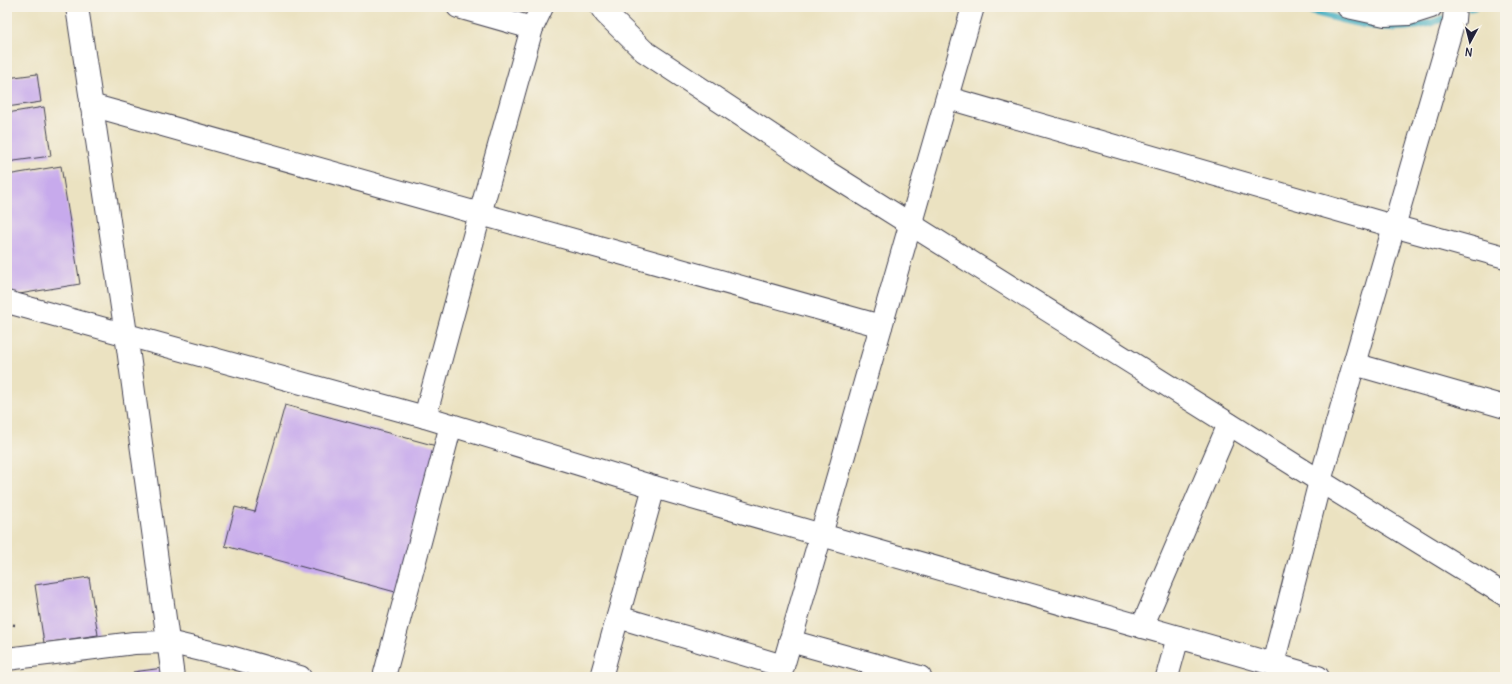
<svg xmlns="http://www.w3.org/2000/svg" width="1512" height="684" font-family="Delius,sans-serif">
	<rect width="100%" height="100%" fill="#f7f3e8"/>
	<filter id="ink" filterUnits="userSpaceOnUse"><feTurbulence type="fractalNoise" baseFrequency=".025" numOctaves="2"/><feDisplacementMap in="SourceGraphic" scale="8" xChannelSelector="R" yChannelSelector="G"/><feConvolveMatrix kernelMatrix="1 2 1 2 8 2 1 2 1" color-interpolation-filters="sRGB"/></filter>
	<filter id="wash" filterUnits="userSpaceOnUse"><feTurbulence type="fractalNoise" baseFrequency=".012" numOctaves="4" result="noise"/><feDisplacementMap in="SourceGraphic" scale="16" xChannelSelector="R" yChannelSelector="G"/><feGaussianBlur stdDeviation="0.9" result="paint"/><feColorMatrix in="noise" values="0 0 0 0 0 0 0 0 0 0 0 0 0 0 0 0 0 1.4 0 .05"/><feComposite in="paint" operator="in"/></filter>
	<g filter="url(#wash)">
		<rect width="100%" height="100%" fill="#ebe2c1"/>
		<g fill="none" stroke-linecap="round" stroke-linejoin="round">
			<g stroke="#43aec1" stroke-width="7">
				<path d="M1296,7C1343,20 1394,39 1442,19"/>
				<polyline points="1470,8 1474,7"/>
			</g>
		</g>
		<g id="blocks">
			<g fill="#c7aaec">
				<polygon points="37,74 41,102 7,107 7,78"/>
				<polygon points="44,107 51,156 7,162 7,113"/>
				<polygon points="61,166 80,284 7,296 7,175"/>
				<polygon points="285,405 440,447 399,593 225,546 235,507 255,512"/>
				<polygon points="89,577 98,635 44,643 35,585"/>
				<polygon points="163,668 164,677 134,677 133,672"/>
			</g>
		</g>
	</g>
	<g filter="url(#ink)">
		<use href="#blocks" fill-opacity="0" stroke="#403f4f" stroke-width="1"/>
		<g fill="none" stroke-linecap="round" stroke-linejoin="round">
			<g stroke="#403f4f" stroke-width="24">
				<g id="minor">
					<polyline points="77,7 126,334 173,677"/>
					<polyline points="458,7 532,28"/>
					<polyline points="601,7 606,14 644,51 821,168 1320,481 1505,595"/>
					<polyline points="1348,7 1385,15 1409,14 1431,7"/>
					<polyline points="948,98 1393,226 1505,257"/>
					<polyline points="91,105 881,326"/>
					<polyline points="7,302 425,417 654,487 1318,677"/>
					<polyline points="1354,364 1505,407"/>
					<polyline points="425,417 480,214 532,28 542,7"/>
					<polyline points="618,617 783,666"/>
					<polyline points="1142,627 1229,424"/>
					<polyline points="790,641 920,677"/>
					<polyline points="7,659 134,643 168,642 227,656 300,677"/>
					<polyline points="1273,664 1320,481 1454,20 1455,7"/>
					<polyline points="384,677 451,425"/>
					<polyline points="601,677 654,487"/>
					<polyline points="780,677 973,7"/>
					<polyline points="1167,677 1178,637"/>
				</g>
			</g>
			<polyline stroke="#403f4f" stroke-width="2.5" stroke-dasharray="3 3" stroke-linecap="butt" points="7,624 15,625"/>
			<use href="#minor" stroke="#fff" stroke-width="22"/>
		</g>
	</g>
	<rect width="1512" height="684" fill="none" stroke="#f7f3e8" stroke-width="24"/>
	<g transform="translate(1470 42) rotate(187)" stroke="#f7f3e8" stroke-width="3" paint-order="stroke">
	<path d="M0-3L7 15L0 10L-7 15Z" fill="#22223b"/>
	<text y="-6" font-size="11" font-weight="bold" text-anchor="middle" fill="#22223b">N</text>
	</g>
</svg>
